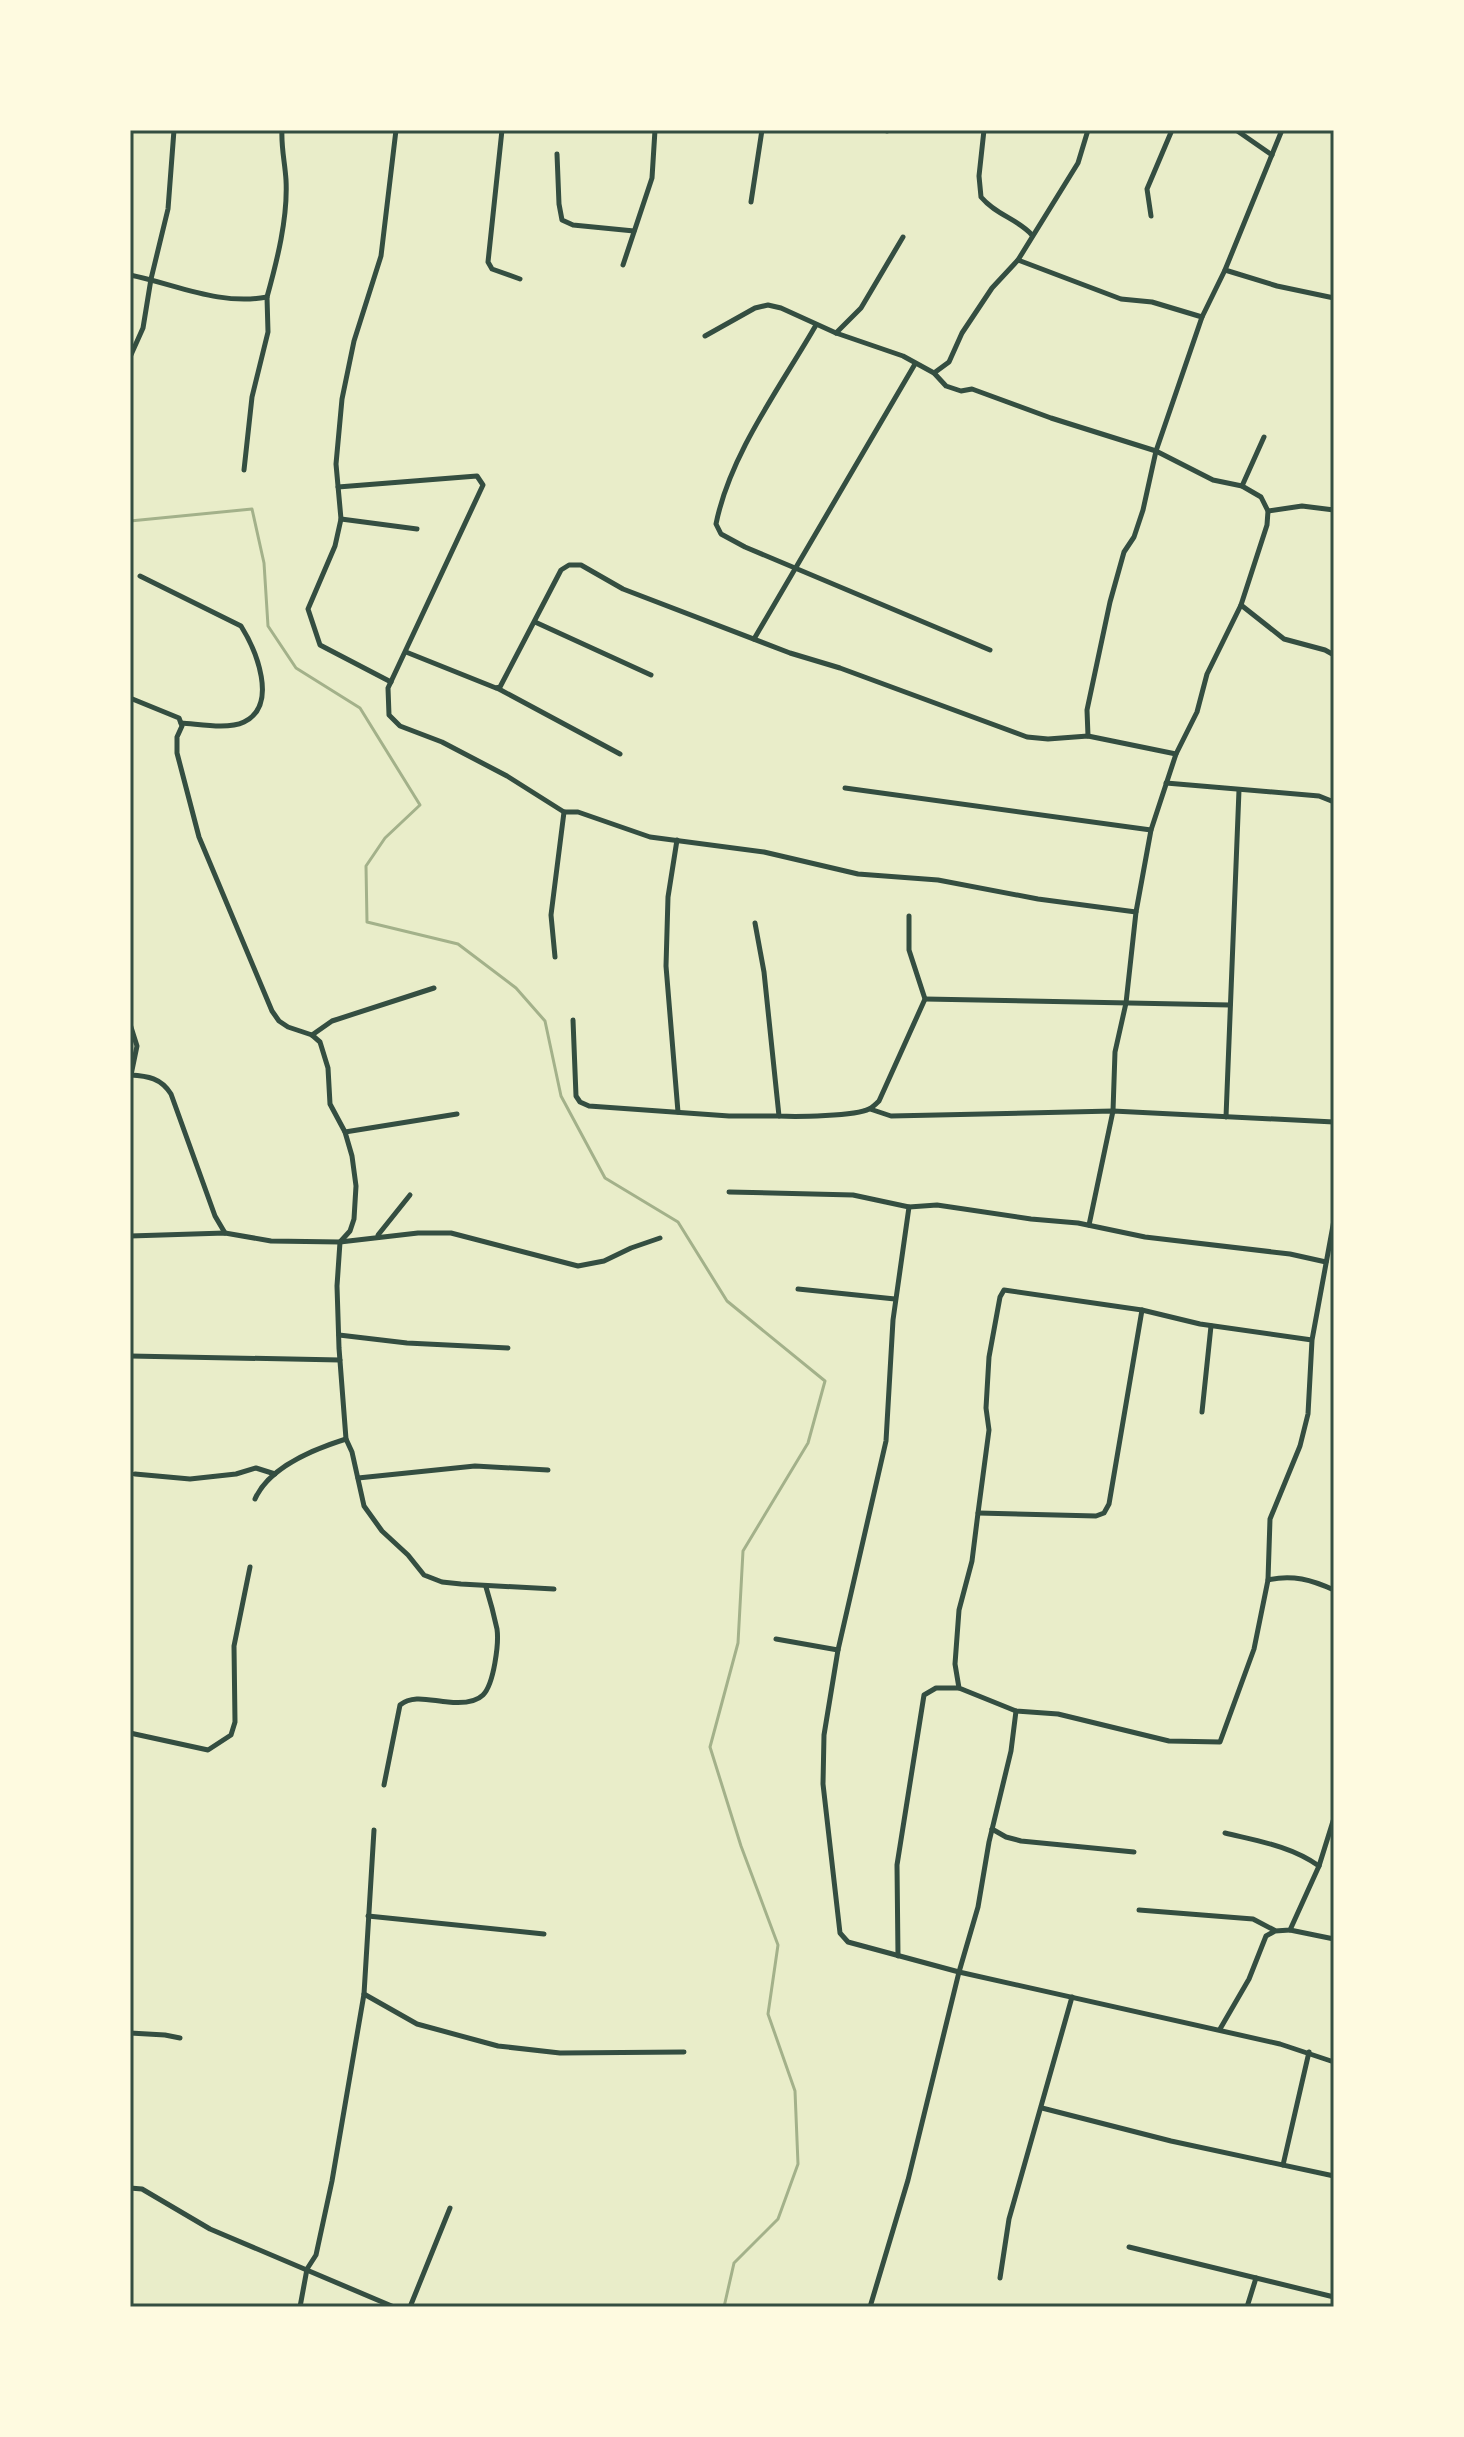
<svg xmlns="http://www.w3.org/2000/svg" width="1464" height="2437" font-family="Karla,sans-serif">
	<rect width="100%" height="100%" fill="#e9edc9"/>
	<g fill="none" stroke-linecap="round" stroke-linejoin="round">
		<polyline stroke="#a3b18a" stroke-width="3" points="130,521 252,509 264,563 268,626 296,668 360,708 420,805 385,838 366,866 367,922 458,944 516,988 545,1021 561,1096 605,1178 678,1222 727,1301 825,1381 808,1443 743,1551 738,1643 710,1747 741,1846 778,1945 768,2014 795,2091 798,2164 778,2219 734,2263 724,2307"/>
		<g stroke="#344e41" stroke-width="5">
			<polyline points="502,130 488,262 492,269 520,279"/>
			<path d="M984,130L979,176L981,197C996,215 1018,219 1032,235"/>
			<polyline points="1236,130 1272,155"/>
			<polyline points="887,131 887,130"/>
			<polyline points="557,154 559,204 562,220 573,225 634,231"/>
			<polyline points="751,202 762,130"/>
			<polyline points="1151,216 1147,189 1172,130"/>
			<polyline points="1018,260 1121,299 1152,302 1202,317"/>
			<polyline points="623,265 652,178 655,130"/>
			<polyline points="1225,270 1277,286 1334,298"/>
			<path d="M130,275C175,284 220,306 267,297C277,261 288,218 286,180C285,163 281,147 282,130"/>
			<path d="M816,325C781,386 730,454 716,524L721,534L745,547L990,650"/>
			<polyline points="836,333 861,308 903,237"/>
			<polyline points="705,336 755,308 768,305 781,308 836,333 903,356 934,373 946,386 961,391 972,389 1051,418 1156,451 1213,480 1242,486 1261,497 1268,511 1267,525 1241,605 1207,674 1197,712 1176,754 1151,830 1136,912 1126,1003 1115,1052 1113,1111 1089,1225"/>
			<polyline points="130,357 143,328 151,279 168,209 174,130"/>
			<polyline points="934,373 949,362 962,333 992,288 1018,260 1078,163 1088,130"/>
			<polyline points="244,470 252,397 268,332 267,297"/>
			<polyline points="1242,486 1264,437"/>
			<polyline points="338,487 477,476 483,485 388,688 389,715 400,726 442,742 507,776 564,812 578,812 650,837 764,852 858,874 938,880 1038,899 1136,912"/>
			<polyline points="1268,511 1302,506 1334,510"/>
			<polyline points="341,519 417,529"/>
			<path d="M140,576L241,626C256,650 279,705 244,722C227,730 199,724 181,723"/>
			<polyline points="1241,605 1284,639 1325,650 1334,655"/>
			<polyline points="535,622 651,675"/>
			<polyline points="754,639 915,364"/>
			<polyline points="406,652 496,688 500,687 561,570 569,565 581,565 623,589 790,653 840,668 1027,737 1048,739 1088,736 1176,754"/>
			<polyline points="391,682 320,645 308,609 335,546 341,519 336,464 342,399 354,341 381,256 396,130"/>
			<polyline points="497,688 620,754"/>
			<polyline points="130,698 179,718 182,726 177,737 177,753 199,837 272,1011 279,1021 288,1027 312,1035 320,1042 328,1068 330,1104 345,1132 352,1156 356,1186 354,1219 350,1231 340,1242 337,1286 339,1348 346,1439 352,1452 364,1506 382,1531 408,1555 424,1575 442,1582 461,1584 554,1589"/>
			<polyline points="1088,736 1087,710 1110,602 1124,552 1134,537 1143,510 1156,451 1202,317 1225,270 1282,130"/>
			<polyline points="1166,783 1319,796 1334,802"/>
			<polyline points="845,788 1151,830"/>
			<polyline points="677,840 668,897 666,966 678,1112"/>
			<path d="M755,923L764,972L779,1116C796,1117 856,1116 869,1109C871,1108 877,1103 879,1101L925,999L909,950V916"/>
			<polyline points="555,957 551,915 564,812"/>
			<polyline points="925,999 1230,1005"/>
			<polyline points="573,1020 576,1096 580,1102 589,1106 729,1116 779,1116"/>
			<polyline points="130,1024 137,1046 131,1075"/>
			<polyline points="312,1035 332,1021 434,988"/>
			<path d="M130,1075C148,1076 161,1078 171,1094L215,1216L225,1233"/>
			<polyline points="870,1109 891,1116 1113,1111 1334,1122"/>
			<polyline points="1226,1117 1239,790"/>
			<polyline points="345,1132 457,1114"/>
			<polyline points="729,1192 853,1195 909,1207 937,1205 1031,1219 1078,1223 1145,1237 1290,1254 1326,1262"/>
			<polyline points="909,1207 893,1320 886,1441 838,1650 824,1735 823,1784 840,1933 848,1942 959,1972 1280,2044 1334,2062"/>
			<polyline points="378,1235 410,1195"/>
			<polyline points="130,1236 225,1233 271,1241 340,1242 418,1233 451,1233 578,1266 604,1261 631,1248 660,1238"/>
			<polyline points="798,1289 895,1299"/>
			<polyline points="339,1335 407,1343 508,1348"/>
			<polyline points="1312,1340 1200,1324 1142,1310 1004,1290 1000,1297 989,1357 986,1408 989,1430 978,1513 972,1561 959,1610 955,1664 959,1688 1016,1711 1058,1714 1169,1741 1220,1742 1254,1649 1268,1580 1270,1519 1300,1446 1308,1414 1312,1340 1334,1220"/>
			<polyline points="130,1356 340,1360"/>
			<polyline points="1202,1412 1211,1326"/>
			<polyline points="135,1474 190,1479 236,1474 256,1468 275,1474"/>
			<polyline points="358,1478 475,1466 548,1470"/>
			<path d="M255,1499C269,1467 314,1449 346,1439"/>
			<polyline points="978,1513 1096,1516 1104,1513 1109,1504 1142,1310"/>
			<path d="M1268,1580C1292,1574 1312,1580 1334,1590"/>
			<polyline points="776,1639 838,1650"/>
			<polyline points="130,1733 208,1750 231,1735 235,1722 234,1646 250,1567"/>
			<path d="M384,1785L400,1705C413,1694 432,1701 448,1702C458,1703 475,1703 483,1695C494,1684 499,1643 497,1629C494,1615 490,1600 486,1587"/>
			<polyline points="992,1829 1006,1837 1021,1841 1134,1852"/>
			<path d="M1225,1833C1258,1841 1291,1846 1319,1866"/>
			<polyline points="1139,1910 1253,1919 1274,1930"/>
			<polyline points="368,1916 544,1934"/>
			<polyline points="1290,1930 1334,1939"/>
			<polyline points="898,1956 897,1865 924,1695 936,1688 959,1688"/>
			<polyline points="364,1994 417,2024 498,2046 560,2053 684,2052"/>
			<polyline points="1220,2029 1249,1979 1266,1936 1275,1931 1290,1930 1319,1866 1334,1818"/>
			<polyline points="130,2033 165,2035 180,2038"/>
			<polyline points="1042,2108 1171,2141 1334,2176"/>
			<polyline points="1283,2165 1309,2052"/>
			<polyline points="130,2188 142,2189 210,2229 394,2307"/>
			<polyline points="1129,2247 1334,2297"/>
			<polyline points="1000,2278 1009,2219 1072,1997"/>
			<polyline points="300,2307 307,2269 316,2255 332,2181 364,1994 374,1830"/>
			<polyline points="410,2307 450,2208"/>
			<polyline points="870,2307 908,2180 959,1972 978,1907 989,1842 1011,1751 1016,1711"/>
			<polyline points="1247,2307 1256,2278"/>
		</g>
	</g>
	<rect width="1464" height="2437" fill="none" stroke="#fefae0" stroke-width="264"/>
	<rect x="132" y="132" width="1200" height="2173" fill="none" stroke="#344e41" stroke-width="3"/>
</svg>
